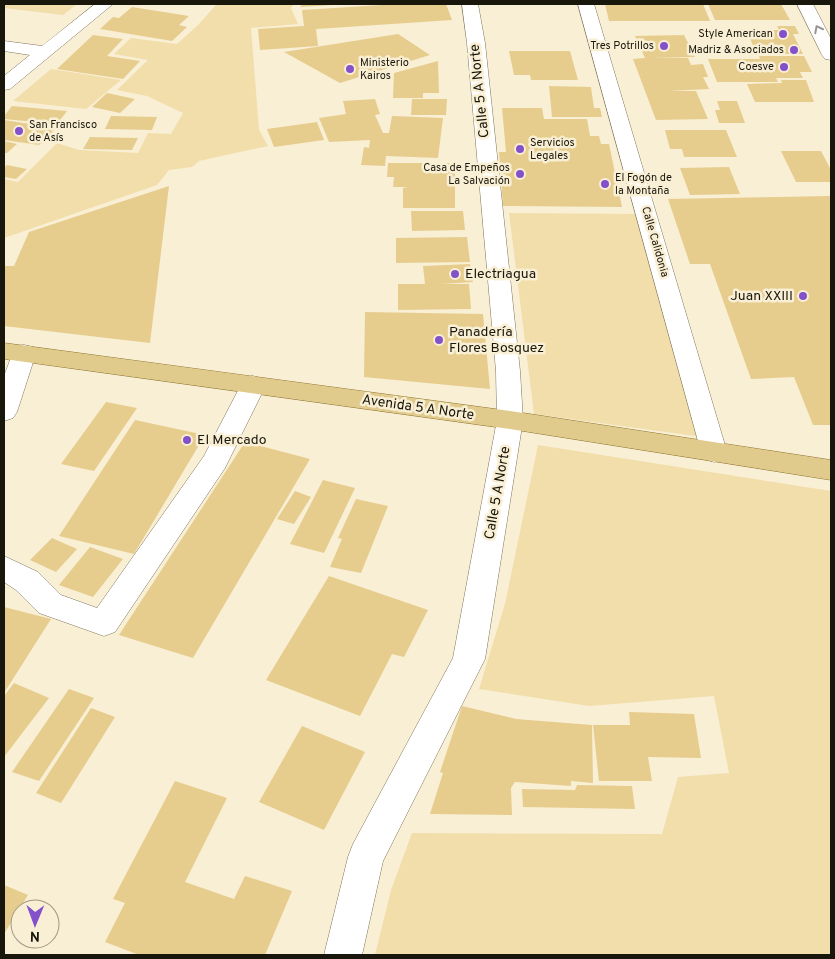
<svg xmlns="http://www.w3.org/2000/svg" width="835" height="959" font-family="Overpass,sans-serif">
	<rect width="100%" height="100%" fill="#f9efd4"/>
	<g fill="#f2deab">
		<polygon points="4,4 77,4 63,15 4,8"/>
		<polygon points="217,4 294,4 291,8 298,24 251,28 259,130 268,146 199,161 192,167 169,170 157,185 4,238 4,179 18,182 57,143 79,150 138,153 148,133 171,134 183,113 147,96 117,90 148,60 114,54 131,38 177,44 198,25"/>
		<polygon points="51,69 121,80 86,109 13,101"/>
		<polygon points="509,213 639,214 702,437 534,414"/>
		<polygon points="538,445 831,491 831,955 375,955 391,890 412,833 662,834 678,777 729,773 714,696 589,706 479,689 505,604"/>
	</g>
	<g fill="#e6cd8e">
		<polygon points="303,4 333,4 333,5 300,7"/>
		<polygon points="399,4 446,4 452,20 316,29 318,46 260,50 258,29 304,26 302,10"/>
		<polygon points="605,4 703,4 710,21 609,21"/>
		<polygon points="708,4 781,4 790,20 715,20"/>
		<polygon points="132,7 189,16 179,25 187,27 172,41 100,29 113,17 119,18"/>
		<polygon points="777,26 795,26 799,34 793,34 803,54 756,54 747,30 779,30"/>
		<polygon points="398,34 430,55 340,83 284,52"/>
		<polygon points="93,35 123,39 107,56 140,61 123,79 57,69"/>
		<polygon points="684,35 695,57 651,58 688,58 691,65 703,64 708,77 703,77 709,89 668,91 696,91 708,119 656,120 633,59 645,58 635,36"/>
		<polygon points="509,51 570,51 578,80 531,80 530,75 514,75"/>
		<polygon points="759,56 804,56 812,72 800,72 803,78 776,78 778,82 717,82 708,59 760,59"/>
		<polygon points="438,61 439,93 423,93 423,98 393,98 394,73"/>
		<polygon points="781,80 806,80 814,102 755,102 747,84 782,83"/>
		<polygon points="549,86 591,87 594,108 600,108 602,117 552,117"/>
		<polygon points="107,93 135,99 120,113 92,107"/>
		<polygon points="375,99 380,114 375,115 383,133 389,133 392,116 443,118 438,158 386,156 385,166 361,165 364,147 369,148 370,140 329,142 319,118 346,114 343,101"/>
		<polygon points="412,99 447,99 446,115 411,115"/>
		<polygon points="717,101 737,101 745,123 719,123 715,110 720,110"/>
		<polygon points="12,106 67,111 57,124 4,119 4,116"/>
		<polygon points="502,108 542,108 544,119 587,119 590,136 599,136 601,144 609,144 622,207 503,206 499,152 506,152"/>
		<polygon points="111,116 157,117 152,130 105,129"/>
		<polygon points="4,120 56,128 39,145 4,140"/>
		<polygon points="317,122 324,140 274,147 267,129"/>
		<polygon points="665,130 726,130 737,157 684,157 682,149 670,149"/>
		<polygon points="90,137 138,138 132,150 83,149"/>
		<polygon points="4,141 17,144 7,153 4,153"/>
		<polygon points="781,151 821,151 831,170 831,182 796,182"/>
		<polygon points="388,163 455,163 455,208 403,208 403,188 408,187 393,187 394,177 387,177"/>
		<polygon points="7,165 27,169 16,179 4,177 4,168"/>
		<polygon points="729,167 740,194 690,195 680,168"/>
		<polygon points="169,186 150,343 4,326 4,266 14,266 29,232"/>
		<polygon points="831,196 831,425 813,425 794,377 751,379 710,264 690,264 668,199"/>
		<polygon points="411,211 463,211 465,230 412,231"/>
		<polygon points="467,237 470,262 396,263 396,238"/>
		<polygon points="470,264 473,282 442,284 469,284 471,309 398,310 398,284 425,284 423,266"/>
		<polygon points="365,312 483,314 490,389 364,377"/>
		<polygon points="106,402 137,408 94,471 61,464"/>
		<polygon points="135,420 205,435 134,554 59,536"/>
		<polygon points="245,442 310,459 193,658 119,635"/>
		<polygon points="323,480 355,488 324,553 290,544"/>
		<polygon points="295,491 311,497 294,524 277,519"/>
		<polygon points="356,499 388,506 361,573 330,567 342,539 338,538"/>
		<polygon points="52,538 77,549 56,572 30,560"/>
		<polygon points="90,547 123,559 93,597 59,585"/>
		<polygon points="329,576 428,610 404,657 392,654 360,716 266,680"/>
		<polygon points="4,607 51,619 4,693"/>
		<polygon points="14,683 49,698 4,757 4,696"/>
		<polygon points="69,689 94,698 39,781 12,772"/>
		<polygon points="462,706 516,719 592,725 593,783 571,781 571,786 515,782 511,788 512,815 430,814 443,773 440,772"/>
		<polygon points="91,708 115,717 61,803 36,793"/>
		<polygon points="629,712 694,714 701,758 648,757 652,781 599,781 593,725 630,725"/>
		<polygon points="302,726 365,752 324,830 259,802"/>
		<polygon points="175,781 227,798 185,882 234,899 245,876 292,891 265,955 139,955 105,942 125,903 113,899"/>
		<polygon points="577,785 632,786 635,809 523,807 522,789 575,790"/>
		<polygon points="4,885 28,895 4,934"/>
	</g>
	<g fill="none" stroke-linecap="round" stroke-linejoin="round">
		<g stroke="#7d745d" stroke-width="1">
			<g id="minor">
				<polygon points="95,4 113,4 10,89 4,90 4,76 30,55 4,51 4,41 42,46"/>
				<polygon points="462,4 478,4 485,43 520,371 523,420 485,659 383,861 362,955 324,955 348,857 353,844 453,658 497,420 496,371 467,43"/>
				<polygon points="578,4 594,4 727,452 723,459 714,462 705,459 701,452"/>
				<polygon points="797,4 813,4 831,39 831,60 825,59 822,55"/>
				<polygon points="24,345 33,347 36,353 17,412 13,418 4,421 4,376 15,347"/>
				<polygon points="253,376 262,379 266,385 225,468 115,632 104,636 39,613 16,590 4,582 4,556 38,572 61,595 97,608 204,456 244,379"/>
			</g>
		</g>
		<g stroke="#8d742d" stroke-width="1">
			<polygon id="major" points="4,343 510,411 831,460 831,480 510,429 4,359"/>
		</g>
		<use href="#minor" fill="#fff" fill-rule="evenodd"/>
		<use href="#major" fill="#e0ca8c" fill-rule="evenodd"/>
	</g>
	<defs><path id="oneway-chevron" d="M-2-3.5L2.5 0L-2 3.5" fill="none" stroke-width="1.6" stroke-linecap="round" stroke-linejoin="round" transform="scale(1.25)"/></defs>
	<use stroke="#989692" href="#oneway-chevron" transform="translate(818 29) rotate(-117)"/>
	<g fill="#8352cb" stroke="#f9efd4" stroke-width="2">
		<circle cx="783" cy="34" r="5"/>
		<circle cx="664" cy="46" r="5"/>
		<circle cx="794" cy="50" r="5"/>
		<circle cx="784" cy="67" r="5"/>
		<circle cx="350" cy="69" r="5"/>
		<circle cx="19" cy="131" r="5"/>
		<circle cx="520" cy="149" r="5"/>
		<circle cx="520" cy="174" r="5"/>
		<circle cx="605" cy="184" r="5"/>
		<circle cx="455" cy="274" r="5"/>
		<circle cx="803" cy="296" r="5"/>
		<circle cx="439" cy="340" r="5"/>
		<circle cx="187" cy="440" r="5"/>
	</g>
	<g text-anchor="middle" dominant-baseline="central" stroke-width="5" stroke-linejoin="round" paint-order="stroke">
		<g font-size="11" fill="#19160c" stroke="#f9efd4" text-anchor="end">
			<text x="773" y="34">Style American</text>
			<text x="654" y="46">Tres Potrillos</text>
			<text x="784" y="50">Madriz &amp; Asociados</text>
			<text x="360" y="63" text-anchor="start">Ministerio<tspan x="360" dy="13">Kairos</tspan></text>
			<text x="774" y="67">Coesve</text>
			<text x="29" y="125" text-anchor="start">San Francisco<tspan x="29" dy="13">de Asís</tspan></text>
			<text x="530" y="143" text-anchor="start">Servicios<tspan x="530" dy="13">Legales</tspan></text>
			<text x="510" y="168">Casa de Empeños<tspan x="510" dy="13">La Salvación</tspan></text>
			<text x="615" y="178" text-anchor="start">El Fogón de<tspan x="615" dy="13">la Montaña</tspan></text>
		</g>
		<g font-size="11" fill="#19160c" stroke="#f9efd4">
			<text transform="translate(655 242) rotate(74)">Calle Calidonia</text>
		</g>
		<g font-size="14" fill="#19160c" stroke="#f9efd4">
			<text transform="translate(480 91) rotate(-96)">Calle 5 A Norte</text>
			<text transform="translate(418 408) rotate(8)">Avenida 5 A Norte</text>
			<text transform="translate(498 493) rotate(-80)">Calle 5 A Norte</text>
		</g>
		<g font-size="14" fill="#19160c" stroke="#f9efd4" text-anchor="start">
			<text x="465" y="274">Electriagua</text>
			<text x="793" y="296" text-anchor="end">Juan XXIII</text>
			<text x="449" y="332">Panadería<tspan x="449" dy="16">Flores Bosquez</tspan></text>
			<text x="197" y="440">El Mercado</text>
		</g>
	</g>
	<rect width="835" height="959" fill="none" stroke="#19160c" stroke-width="10"/>
	<g transform="translate(35 924) rotate(181)"><circle r="24" fill="#f9efd4" stroke="#9f9884"/>
	<path d="M0-4L9 19L0 12L-9 19Z" fill="#8352cb"/>
	<text y="-8" font-size="14" font-weight="bold" text-anchor="middle" fill="#19160c">N</text>
	</g>
</svg>
